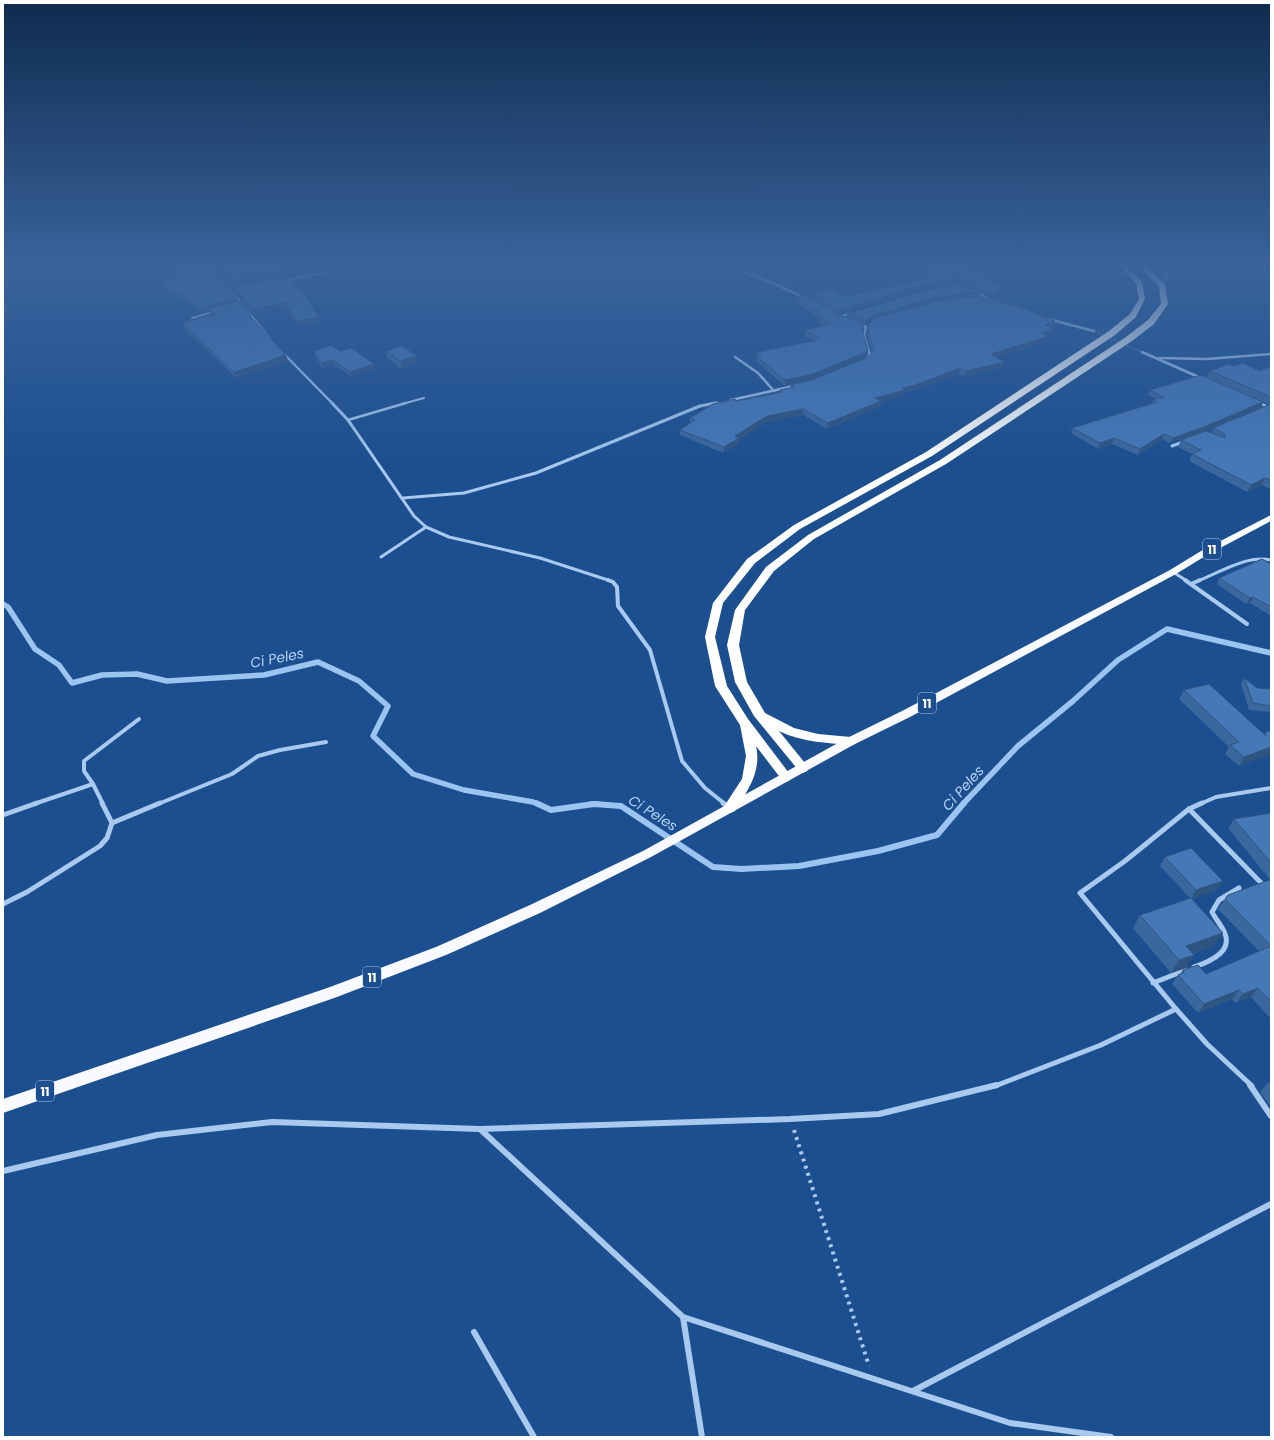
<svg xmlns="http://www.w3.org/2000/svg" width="1274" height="1440" font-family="Poppins,sans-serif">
	<rect width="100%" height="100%" fill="#1b4f8f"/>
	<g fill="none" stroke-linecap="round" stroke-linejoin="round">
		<g stroke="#9cc4f0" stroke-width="5.5">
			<polyline points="3,604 8,607 35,649 59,665 72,683 102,675 137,674 167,681 264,675 318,662 359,681 388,706 373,736 413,774 464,790 533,802 538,804"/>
			<polyline points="592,804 598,804"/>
			<polyline points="963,804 1018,746 1073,701 1118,660 1167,629 1271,653"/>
		</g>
		<polyline stroke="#9cc4f0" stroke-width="6" points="536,803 551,810 594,804 621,806 713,867 742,869 799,866 878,851 937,835 964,803"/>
		<polyline stroke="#3d69a0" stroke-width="2.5" stroke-dasharray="2.5 1" stroke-linecap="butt" points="1094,331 1142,352"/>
		<polyline stroke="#a9c9ee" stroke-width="4" stroke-dasharray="3 4.5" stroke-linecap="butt" points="794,1130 869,1366"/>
		<g stroke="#a9c9ee" stroke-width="2">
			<polyline points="1155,264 1168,275 1162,285"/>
			<polyline points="192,318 213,312"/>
			<polyline points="402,404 424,398"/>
		</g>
		<polyline stroke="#a9c9ee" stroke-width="2.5" points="348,420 406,403"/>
		<g stroke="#a9c9ee" stroke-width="2.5">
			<polyline points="211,264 217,273"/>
			<polyline points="723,264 775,284 805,298"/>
			<polyline points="286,280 373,264"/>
			<polyline points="941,288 958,285 970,288"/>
			<polyline points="231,291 271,340"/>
			<polyline points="976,291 992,302"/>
			<polyline points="839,317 852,313"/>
			<polyline points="1044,318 1094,331"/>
			<polyline points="858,324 866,327 864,335 870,355 866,360"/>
			<polyline points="1142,352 1201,378"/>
			<polyline points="284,354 333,404"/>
			<polyline points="735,357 758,373 774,391"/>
			<polyline points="1159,358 1207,359 1271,354"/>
			<polyline points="731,400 794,386"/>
			<polyline points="1257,402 1262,404"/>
			<polyline points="710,404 718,403"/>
		</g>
		<g stroke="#a9c9ee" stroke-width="3">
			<polyline points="332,403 348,420 414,516 426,527 449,537 540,558 611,581"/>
			<polyline points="1260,403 1271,409"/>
			<polyline points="1172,446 1183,442"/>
			<polyline points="403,498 464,493 536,473 700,406 716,403"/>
			<polyline points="381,557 426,527"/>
			<polyline points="1173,572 1187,581"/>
			<path d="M1198,581C1220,572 1247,555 1271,560"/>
		</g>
		<g stroke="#a9c9ee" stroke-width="4">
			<polyline points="608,580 613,582 617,587 618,606 650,650 682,761 705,788 725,804"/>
			<polyline points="1185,580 1247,624"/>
			<polyline points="1191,584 1200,580"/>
			<polyline points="34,804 93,784"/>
			<polyline points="103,804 93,784 84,771 84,761 139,719"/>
			<polyline points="158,804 232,774 258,756 280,750 326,742"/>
			<polyline points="1200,804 1216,797 1271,788"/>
		</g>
		<g stroke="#a9c9ee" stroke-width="5">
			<polyline points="723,803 729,808"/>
			<polyline points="1189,809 1271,893"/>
			<polyline points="3,815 37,803"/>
			<polyline points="112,823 160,803"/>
			<polyline points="3,904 27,892 100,846 107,838 112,823 102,803"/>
			<path d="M1194,967C1206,963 1230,954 1226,937C1224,928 1216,920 1212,912L1219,900L1239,888"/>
			<polyline points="1153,983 1186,970"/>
			<polyline points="1176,1009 1207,1044 1252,1086"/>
			<polyline points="995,1086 1101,1045 1176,1009 1080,893 1125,861 1189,809 1202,803"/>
		</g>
		<g stroke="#a9c9ee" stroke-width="6">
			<polyline points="1250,1085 1271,1116"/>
			<polyline points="480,1129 790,1119 879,1114 997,1085"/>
			<polyline points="3,1171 157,1135 272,1122 480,1129 683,1317 1010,1423 1111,1437"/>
			<polyline points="683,1317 702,1437"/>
			<polyline points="474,1332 534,1437"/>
			<polyline points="913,1391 1271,1204"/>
		</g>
		<polygon fill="#f8faff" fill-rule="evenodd" points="1271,515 1271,521 1207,555 1176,574 910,717 855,744 651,857 540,913 446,955 337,997 3,1113 3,1099 330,987 436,947 530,905 643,851 847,738 902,711 1170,570 1201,551"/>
		<g fill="#fff" fill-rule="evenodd">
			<path d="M1117,264H1123L1142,282L1145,299L1136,317L1115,335L932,456L800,529L755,563L723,603L715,637L727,686L748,719L792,777L790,780L786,782L782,780L756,746C762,772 747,791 735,811L730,813L725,811L723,808L742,779L746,756L740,725L715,686L705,637L713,603L747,559L794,525L926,452L1109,331L1130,314L1139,299L1136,283Z"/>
			<path d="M1137,264H1143L1165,285L1168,304L1154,324L1132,341L946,464L814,539L774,571L745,610L739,645L747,682L765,713L794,728L818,734L851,737L855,738L857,741L855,744L851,745C827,743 801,742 779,731L809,768L807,771L803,773L799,771L754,716L735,682L727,645L735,610L766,567L808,535L940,460L1126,337L1148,320L1161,304L1159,286Z"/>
		</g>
	</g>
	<g fill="#3a679d">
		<polygon points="156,264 210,264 237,298 238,302 251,315 252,319 286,355 288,362 236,378 185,329 183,323 210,315 209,311 205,312 164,287 162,281 176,276"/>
		<polygon points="214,264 268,264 232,286"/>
		<polygon points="610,264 661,264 633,273"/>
		<polygon points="921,271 990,277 988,278 997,284 1004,291 989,297 977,288 957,282 922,289 838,314 811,299 812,294 845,297 914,281 914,280 918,280 918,278 924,277 921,275"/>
		<polygon points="287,277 318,317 319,322 298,326 287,307 254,314 236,291 234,286"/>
		<polygon points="959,284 981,294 980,298 968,296 939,299 872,318 865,324 847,317 847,314"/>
		<polygon points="795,297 862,331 868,349 867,355 865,358 809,380 785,386 756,361 757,352 813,341 805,336 805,330 824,325 819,322 819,318 795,303"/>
		<polygon points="1053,327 1050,328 1053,329 1051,334 1047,335 1049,336 1047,341 996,357 1003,367 964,377 959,374 914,390 904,392 904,395 881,402 880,407 827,429 803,415 767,422 739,439 739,444 723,453 680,435 680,430 690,423 690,418 736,401 779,392 780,390 790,388 791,385 812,380 869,357 872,352 867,335 868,330"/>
		<polygon points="314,351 340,351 374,364 375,369 351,376 334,365 322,368 315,356"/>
		<polygon points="386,351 417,356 418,363 402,369 387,358"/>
		<polygon points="1234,366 1260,371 1271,366 1271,490 1262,485 1247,492 1189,461 1192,454 1178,447 1181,440 1211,433 1213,428 1269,405 1263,402 1261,407 1202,432 1170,443 1162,439 1138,455 1112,444 1098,449 1071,433 1072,428 1152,403 1153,400 1156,399 1148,395 1150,390 1207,377 1210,371"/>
		<polygon points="1271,564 1271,616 1250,603 1246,604 1217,584 1219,578"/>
		<polygon points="1244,678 1257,688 1271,689 1271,712 1249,710 1241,684"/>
		<polygon points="1184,690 1264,734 1265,733 1271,730 1239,766 1225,754 1229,747 1179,699"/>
		<polygon points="1271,813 1271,881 1228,828 1234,819"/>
		<polygon points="1165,857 1217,890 1191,899 1214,946 1193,954 1186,968 1171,973 1133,928 1140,915 1190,898 1160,866"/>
		<polygon points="1271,882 1271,1019 1251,997 1236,1003 1232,999 1198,1013 1172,984 1178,975 1180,974 1183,970 1206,974 1259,951 1218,909 1228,895"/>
		<polygon points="1271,1081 1271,1107 1260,1092 1268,1083"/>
	</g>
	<g fill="#305480">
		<polygon points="650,264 661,264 633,273 633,269"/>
		<polygon points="282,272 283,277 232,286 230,281"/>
		<polygon points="991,273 990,277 983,281 984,277"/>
		<polygon points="958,278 957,282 922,289 838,314 839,310 923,285"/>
		<polygon points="1005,286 1004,291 989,297 990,293"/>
		<polygon points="969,293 968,296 939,299 872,318 865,324 866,320 873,315 940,296"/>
		<polygon points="3,295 11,317 3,319"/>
		<polygon points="237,298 239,304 209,309 209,311 205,312 203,307"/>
		<polygon points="286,302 287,307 254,314 253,309"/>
		<polygon points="318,317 319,322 298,326 297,321"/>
		<polygon points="1055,321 1053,327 1043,330 1045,325"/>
		<polygon points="1053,329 1051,334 1040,338 1042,333"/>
		<polygon points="1049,336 1047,341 990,359 991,354"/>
		<polygon points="868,349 867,355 865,358 809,380 785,386 785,380"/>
		<polygon points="286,355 288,362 236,378 234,372"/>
		<polygon points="417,356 418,363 402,369 400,361"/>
		<polygon points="333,360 334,365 322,368 321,363"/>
		<polygon points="1004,362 1003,367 964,377 966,371"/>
		<polygon points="374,364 375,369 351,376 350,372"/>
		<polygon points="960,368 959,374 914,390 904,392 904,395 881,402 880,407 827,429 828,423 875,398 902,388"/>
		<polygon points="1263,402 1261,407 1202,432 1170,443 1173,438"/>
		<polygon points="803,409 803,415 767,422 739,439 739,444 723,453 724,447 735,436 767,416"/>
		<polygon points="1164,434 1162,439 1138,455 1140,449"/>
		<polygon points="1114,438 1112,444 1098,449 1100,443"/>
		<polygon points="1265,478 1262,485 1247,492 1251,485"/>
		<polygon points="1253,597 1250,603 1246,604 1250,598"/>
		<polygon points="1271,747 1271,754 1239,766 1244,757"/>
		<polygon points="1223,881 1217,890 1191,899 1196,890"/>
		<polygon points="1223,933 1214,946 1178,959 1186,946"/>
		<polygon points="1194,955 1186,968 1171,973 1179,960"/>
		<polygon points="1258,988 1251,997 1236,1003 1243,994"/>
		<polygon points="1239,990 1232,999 1198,1013 1204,1004"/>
	</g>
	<g fill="#4478b7" stroke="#305480">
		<polygon points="163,264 210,264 237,298 203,307 162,281 180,275"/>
		<polygon points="217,264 268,264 271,266 275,265 282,272 230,281"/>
		<polygon points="619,264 650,264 633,269"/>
		<polygon points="937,264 945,264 953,266 959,264 962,264 991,273 984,277 998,282 994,283 1005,286 990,293 978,284 958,278 923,285 839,310 812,294 832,289 845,297 915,281 914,280 920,279 918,278 931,275 921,271"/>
		<polygon points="287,277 301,289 318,317 297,321 286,302 253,309 234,286"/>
		<polygon points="959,284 976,290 981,294 969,293 940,296 873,315 866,320 847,314 924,291"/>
		<polygon points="3,295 8,311 3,312"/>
		<polygon points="804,295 837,314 864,323 862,330 868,349 866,352 810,375 785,380 756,356 761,354 757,352 814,341 813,340 819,338 805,330 830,324 820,317 825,316 795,297"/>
		<polygon points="969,297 991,299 1026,310 1055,321 1045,325 1053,329 1042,333 1049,336 991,354 1004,362 966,371 960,368 915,385 902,388 905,390 875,398 881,401 828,423 803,409 767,416 735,436 739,438 724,447 680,430 695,420 690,418 713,404 735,399 736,401 782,392 780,390 794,387 791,385 812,380 869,357 874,350 868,330 869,323 875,318 942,300"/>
		<polygon points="240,301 251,315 249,315 286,355 234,372 183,323 216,314 209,309"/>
		<polygon points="331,345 340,351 352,348 374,364 350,372 333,360 321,363 314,351"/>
		<polygon points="402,346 417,356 400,361 386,351"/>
		<polygon points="1243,363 1260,371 1271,366 1271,397 1210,371 1229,364 1234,366"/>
		<polygon points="1201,375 1263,402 1204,427 1173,438 1164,434 1140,449 1114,438 1100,443 1072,428 1157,402 1153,400 1164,397 1150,390"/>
		<polygon points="1271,404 1271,480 1265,478 1251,485 1192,454 1201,450 1181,440 1206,431 1225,438 1225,434 1213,428"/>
		<polygon points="1262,559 1271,564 1271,607 1253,597 1250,598 1219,578"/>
		<polygon points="1244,678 1257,688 1271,689 1271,706 1253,703"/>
		<polygon points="1209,684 1266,736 1265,733 1271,730 1271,747 1244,757 1230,745 1239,742 1184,690"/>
		<polygon points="1271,813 1271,863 1234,819"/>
		<polygon points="1191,848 1223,881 1196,890 1165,857"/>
		<polygon points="1269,880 1271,882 1271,1001 1258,988 1243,994 1239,990 1204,1004 1178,975 1184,972 1183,970 1198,965 1206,974 1271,946 1225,899 1228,895"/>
		<polygon points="1191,898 1223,933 1186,946 1194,955 1179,960 1140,915"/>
		<polygon points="1271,1081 1271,1087 1268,1083"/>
	</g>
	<linearGradient id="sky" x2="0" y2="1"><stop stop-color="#0f2b4f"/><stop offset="0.57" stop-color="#39639b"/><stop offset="1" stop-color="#39639b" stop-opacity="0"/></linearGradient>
	<rect width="1274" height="465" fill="url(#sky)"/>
	<g text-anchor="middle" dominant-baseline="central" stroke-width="3" stroke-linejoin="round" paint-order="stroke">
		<g fill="#1b4f8f" stroke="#bbcadd" stroke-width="1">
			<rect x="1203" y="539" width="18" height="20" rx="3"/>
			<rect x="918" y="693" width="18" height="20" rx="3"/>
			<rect x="363" y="967" width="18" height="20" rx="3"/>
			<rect x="36" y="1081" width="18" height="20" rx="3"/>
		</g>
		<g font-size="12" font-weight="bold" fill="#fff">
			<text x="1212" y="549">11</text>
			<text x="927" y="703">11</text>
			<text x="372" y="977">11</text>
			<text x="45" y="1091">11</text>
		</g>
		<g font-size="14" font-style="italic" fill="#b5d3f5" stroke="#1b4f8f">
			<text transform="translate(277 658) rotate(-11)">Ci Peles</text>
			<text transform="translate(963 788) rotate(-48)">Ci Peles</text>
			<text transform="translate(653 813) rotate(32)">Ci Peles</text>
		</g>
	</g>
	<rect width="1274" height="1440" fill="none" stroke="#ffffff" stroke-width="8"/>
</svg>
